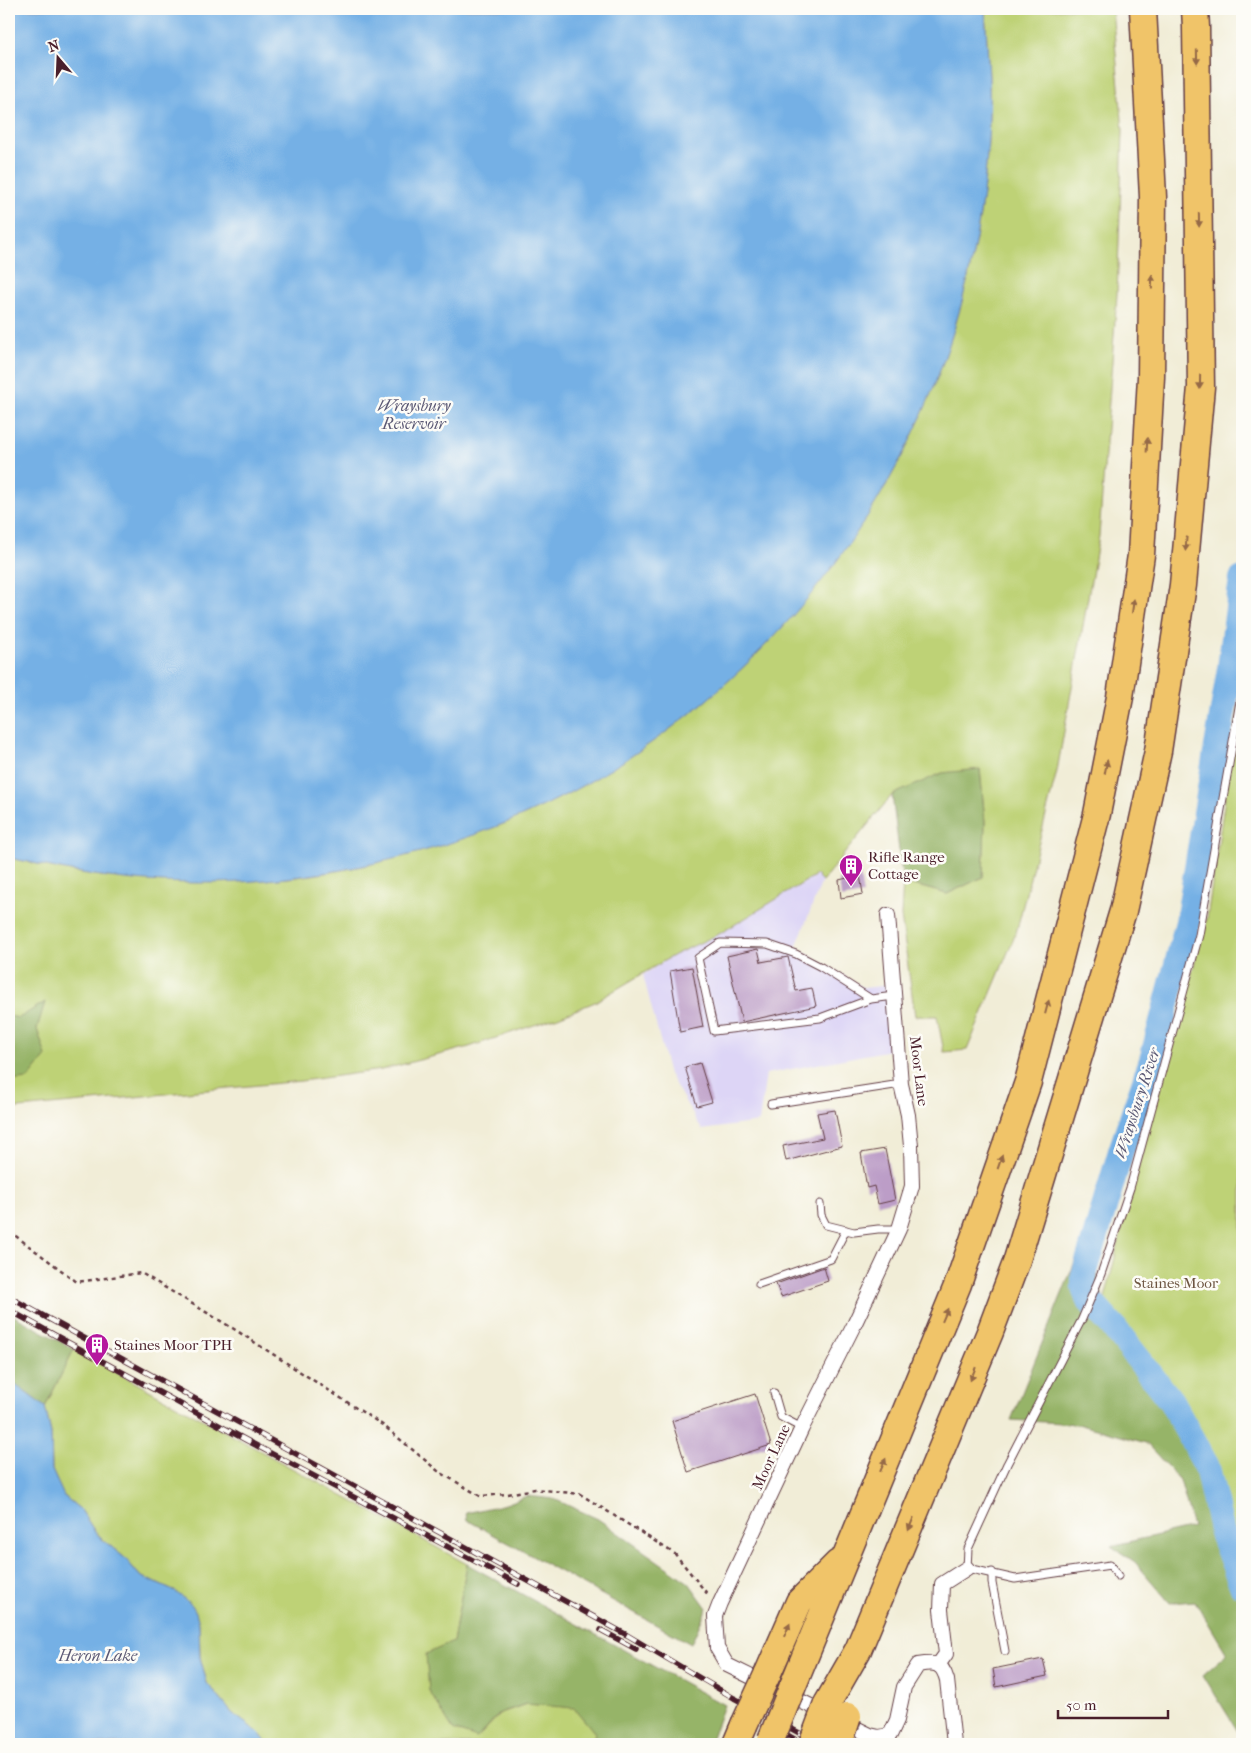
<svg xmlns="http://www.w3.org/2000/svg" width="1251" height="1753" font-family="'IM FELL French Canon',serif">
	<rect width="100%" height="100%" fill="#fdfcf7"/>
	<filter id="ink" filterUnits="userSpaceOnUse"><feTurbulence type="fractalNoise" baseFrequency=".02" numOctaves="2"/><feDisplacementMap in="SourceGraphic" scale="10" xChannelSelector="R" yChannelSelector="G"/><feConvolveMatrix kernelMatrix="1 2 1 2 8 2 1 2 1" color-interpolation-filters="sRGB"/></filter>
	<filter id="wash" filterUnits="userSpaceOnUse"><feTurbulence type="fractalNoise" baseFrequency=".0096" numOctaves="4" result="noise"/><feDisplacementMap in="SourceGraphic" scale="20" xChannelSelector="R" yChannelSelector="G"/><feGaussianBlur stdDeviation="1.12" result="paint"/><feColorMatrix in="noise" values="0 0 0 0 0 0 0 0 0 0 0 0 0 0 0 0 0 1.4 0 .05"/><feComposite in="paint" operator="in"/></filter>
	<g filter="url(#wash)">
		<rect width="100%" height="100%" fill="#f1edd7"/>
		<polygon fill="#ddd5f6" points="817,875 822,881 796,947 864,988 889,985 890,1050 766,1074 759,1122 702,1130 669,1074 643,975 674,955 721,933"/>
		<g fill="#bed276" stroke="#847850">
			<path d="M985,9H1112L1123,131L1117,294L1099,536L1057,771L1016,933L967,1050L944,1052L937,1016H915L901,916L903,882L947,894L983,877L985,822L980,769L892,795L822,881L816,875L721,933L674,955L595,1002L558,1017L469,1047L381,1070L301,1081L9,1109V858C31,862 53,868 76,872C138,883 204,884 266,880C324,876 382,863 438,846C460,839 482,832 503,824C739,727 921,509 972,259C984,200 991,138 989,77C988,54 986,32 985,9Z"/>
			<polygon points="1242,685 1242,1560 1229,1526 1214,1460 1179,1394 1122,1323 1104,1302 1132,1189 1207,918"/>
			<polygon points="74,1349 467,1564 453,1642 477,1738 501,1713 526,1704 574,1707 595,1733 592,1744 268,1744 259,1733 232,1713 207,1683 200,1657 199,1623 176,1592 140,1576 125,1558 97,1535 81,1510 64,1496 61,1491 52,1470 51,1433 45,1407"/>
		</g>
		<g fill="#96b467" stroke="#706a49">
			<polygon points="980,769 985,822 983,877 947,894 903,882 892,795 942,773"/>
			<polygon points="45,1002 37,1029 46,1056 28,1079 9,1081 9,1016 19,1018"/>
			<polygon points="1087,1232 1104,1302 1122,1323 1179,1394 1214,1460 1229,1526 1242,1560 1242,1738 1203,1675 1227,1654 1195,1601 1170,1603 1135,1562 1111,1546 1193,1527 1180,1480 1146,1443 1078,1424 1011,1420"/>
			<polygon points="9,1313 74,1349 45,1407 9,1380"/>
			<polygon points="527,1496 554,1499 598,1519 689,1583 707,1608 691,1644 467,1520 466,1513 506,1504"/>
			<polygon points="467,1564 724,1705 710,1744 592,1744 595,1733 574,1708 526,1704 500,1713 477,1738 453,1730 429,1691 426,1654 453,1642"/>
		</g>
		<g fill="#74b0e5" stroke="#5f6888">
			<path d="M9,9H985C986,32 988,54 989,77C991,138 984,200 972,259C921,510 739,727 503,824C428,854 346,873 266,880C203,886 138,883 76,872C53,868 31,862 9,858Z"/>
			<polygon points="9,1380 45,1407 51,1433 52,1470 64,1496 81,1510 97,1535 125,1558 140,1576 176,1592 192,1605 196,1612 199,1623 200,1657 207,1683 232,1713 259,1733 268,1744 9,1744"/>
		</g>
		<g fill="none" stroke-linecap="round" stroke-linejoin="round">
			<polyline stroke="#74b0e5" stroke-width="26" points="1242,579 1230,668 1188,922 1152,1060 1121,1151 1084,1275 1084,1287 1088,1299 1115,1329 1171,1401 1207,1467 1222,1533 1242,1585"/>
		</g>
		<g id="blocks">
			<g fill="#bc9dc7">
				<polygon points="860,875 863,894 841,898 839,880"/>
				<polygon points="758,949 761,962 788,957 796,991 812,988 816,1006 742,1022 727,956"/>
				<polygon points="692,967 703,1027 680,1032 670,971"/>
				<polygon points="700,1063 712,1102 697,1106 685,1067"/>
				<polygon points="835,1110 842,1146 786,1161 783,1146 823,1138 817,1113"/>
				<polygon points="885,1149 895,1200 878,1204 874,1186 867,1188 861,1153"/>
				<polygon points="824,1267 828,1281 781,1297 776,1284"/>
				<polygon points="755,1394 771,1445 688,1472 672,1421"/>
				<polygon points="1043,1659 1047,1676 996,1687 993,1669"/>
			</g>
		</g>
	</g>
	<g filter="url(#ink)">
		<use href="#blocks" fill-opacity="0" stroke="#633e45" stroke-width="1"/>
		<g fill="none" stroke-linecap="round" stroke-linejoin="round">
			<g stroke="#633e45" stroke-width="9">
				<g id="service">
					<polyline points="871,999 821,967 796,954 767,944 720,943 698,958 714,1031 820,1018 871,999 894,996"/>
					<polyline points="771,1104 901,1084"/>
					<polyline points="820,1204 821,1215 826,1225 854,1232 878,1229 899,1229"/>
					<polyline points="759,1284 831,1259 846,1230"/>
					<polyline points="774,1393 781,1417 802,1428"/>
					<polyline points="992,1572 992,1583 1005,1651"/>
					<polyline points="1118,1576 1110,1565 1015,1579 967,1568 968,1549 1007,1464 1082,1319 1101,1274 1130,1188 1199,935 1242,690"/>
				</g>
			</g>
			<g stroke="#633e45" stroke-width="16">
				<g id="minor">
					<path d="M888,915L901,1084L908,1115L911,1146L912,1186L899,1229L854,1325L802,1428L720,1603L715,1616L717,1648L727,1665L870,1735L879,1737L890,1735L897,1720L904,1687L918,1665C935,1662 942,1662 947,1680L954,1744"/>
					<polyline points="938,1665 946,1654 941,1610 942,1584 967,1568"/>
				</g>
			</g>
			<g stroke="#633e45" stroke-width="29">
				<g id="motorway">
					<polyline points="767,1675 799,1602 838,1563"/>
					<polyline points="792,1688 958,1284 1028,1082 1097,814 1120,697 1141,555 1151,377 1153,197 1143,9"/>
					<polyline points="827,1704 858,1650 990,1332 1016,1263 1123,911 1158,751 1183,585 1201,387 1196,27 1195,9"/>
					<polyline points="736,1744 744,1725"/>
				</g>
			</g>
			<polyline stroke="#633e45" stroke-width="2.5" stroke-dasharray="4 4" stroke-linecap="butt" points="9,1231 77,1282 141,1273 234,1329 384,1426 438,1471 480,1496 508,1494 535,1489 580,1494 675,1554 709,1596"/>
			<use href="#service" stroke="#fff" stroke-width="7"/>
			<use href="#minor" stroke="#fff" stroke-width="14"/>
			<use href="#motorway" stroke="#f0c469" stroke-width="26"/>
			<g stroke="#4a1f2b" stroke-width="5.5">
				<g id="rail">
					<polyline points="9,1297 627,1635 734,1698 820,1744"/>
					<polyline points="9,1310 246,1440 518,1584"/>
					<polyline points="601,1630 636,1649"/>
					<polyline points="775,1728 803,1744"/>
				</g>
			</g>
			<use href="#rail" stroke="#fdfcf7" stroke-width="4" stroke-dasharray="11" stroke-linecap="butt"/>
			<g stroke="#633e45" stroke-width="29" stroke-linecap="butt">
				<g id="motorway-bridge">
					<polyline points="744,1725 767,1675"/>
					<polyline points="771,1740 792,1688"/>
					<polyline points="812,1744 827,1704"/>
					<polyline points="839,1744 848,1716"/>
				</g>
			</g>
			<use href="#motorway-bridge" stroke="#f0c469" stroke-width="26"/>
		</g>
		<defs><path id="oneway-solid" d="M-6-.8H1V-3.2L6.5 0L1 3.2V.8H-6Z" transform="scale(1.25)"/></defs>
		<g fill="#956947">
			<use href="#oneway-solid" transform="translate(1197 57) rotate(89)"/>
			<use href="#oneway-solid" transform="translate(1199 220) rotate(89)"/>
			<use href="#oneway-solid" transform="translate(1152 282) rotate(-89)"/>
			<use href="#oneway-solid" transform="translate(1200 382) rotate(91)"/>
			<use href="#oneway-solid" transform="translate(1147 445) rotate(-87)"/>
			<use href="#oneway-solid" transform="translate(1186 544) rotate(95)"/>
			<use href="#oneway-solid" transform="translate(1133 606) rotate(-82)"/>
			<use href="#oneway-solid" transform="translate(1106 767) rotate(-79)"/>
			<use href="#oneway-solid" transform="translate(1047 1007) rotate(-75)"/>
			<use href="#oneway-solid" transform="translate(1000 1162) rotate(-71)"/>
			<use href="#oneway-solid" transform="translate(945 1315) rotate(-67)"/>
			<use href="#oneway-solid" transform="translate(973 1374) rotate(112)"/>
			<use href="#oneway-solid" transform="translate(883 1465) rotate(-67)"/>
			<use href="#oneway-solid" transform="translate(911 1524) rotate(112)"/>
			<use href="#oneway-solid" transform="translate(787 1630) rotate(-66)"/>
		</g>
	</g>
	<defs>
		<g id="building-pin" transform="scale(1.25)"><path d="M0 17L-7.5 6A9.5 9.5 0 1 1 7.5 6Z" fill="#b5179e" stroke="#fdfcf7"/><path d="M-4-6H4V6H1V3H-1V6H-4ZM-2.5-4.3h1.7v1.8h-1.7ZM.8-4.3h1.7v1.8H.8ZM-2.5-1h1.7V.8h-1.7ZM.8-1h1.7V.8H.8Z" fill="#fff"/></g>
	</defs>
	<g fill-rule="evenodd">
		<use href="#building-pin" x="851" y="866"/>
		<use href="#building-pin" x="97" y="1345"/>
	</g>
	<g text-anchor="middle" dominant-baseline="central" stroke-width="5" stroke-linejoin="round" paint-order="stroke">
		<g font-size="15" fill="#4a1f2b" stroke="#fdfcf7" text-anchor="start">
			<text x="868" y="857">Rifle Range<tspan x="868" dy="17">Cottage</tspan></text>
			<text x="114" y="1345">Staines Moor TPH</text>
		</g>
		<g font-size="15" fill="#4a1f2b" stroke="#fdfcf7">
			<text transform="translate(919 1071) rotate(83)">Moor Lane</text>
			<text transform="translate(771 1457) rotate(-65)">Moor Lane</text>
		</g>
		<g font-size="15" fill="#6d5542" stroke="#fdfcf7">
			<text x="1176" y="1283">Staines Moor</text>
		</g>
		<g font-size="16" font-style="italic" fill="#5b5975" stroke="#fdfcf7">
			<text x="414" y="405">Wraysbury<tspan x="414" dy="18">Reservoir</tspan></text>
			<text transform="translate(1137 1103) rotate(-72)">Wraysbury River</text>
			<text x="98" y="1655">Heron Lake</text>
		</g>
	</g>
	<rect width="1251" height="1753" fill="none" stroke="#fdfcf7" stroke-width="30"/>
	<g transform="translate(58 58) rotate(341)" stroke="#fdfcf7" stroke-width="4" paint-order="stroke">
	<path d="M0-4L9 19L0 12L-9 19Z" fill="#4a1f2b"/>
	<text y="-8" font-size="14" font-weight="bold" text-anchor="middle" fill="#4a1f2b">N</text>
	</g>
	<path d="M1058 1710v8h110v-8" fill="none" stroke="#4a1f2b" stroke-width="2.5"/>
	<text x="1066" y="1710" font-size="15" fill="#4a1f2b" stroke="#fdfcf7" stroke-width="4" paint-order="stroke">50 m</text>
</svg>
